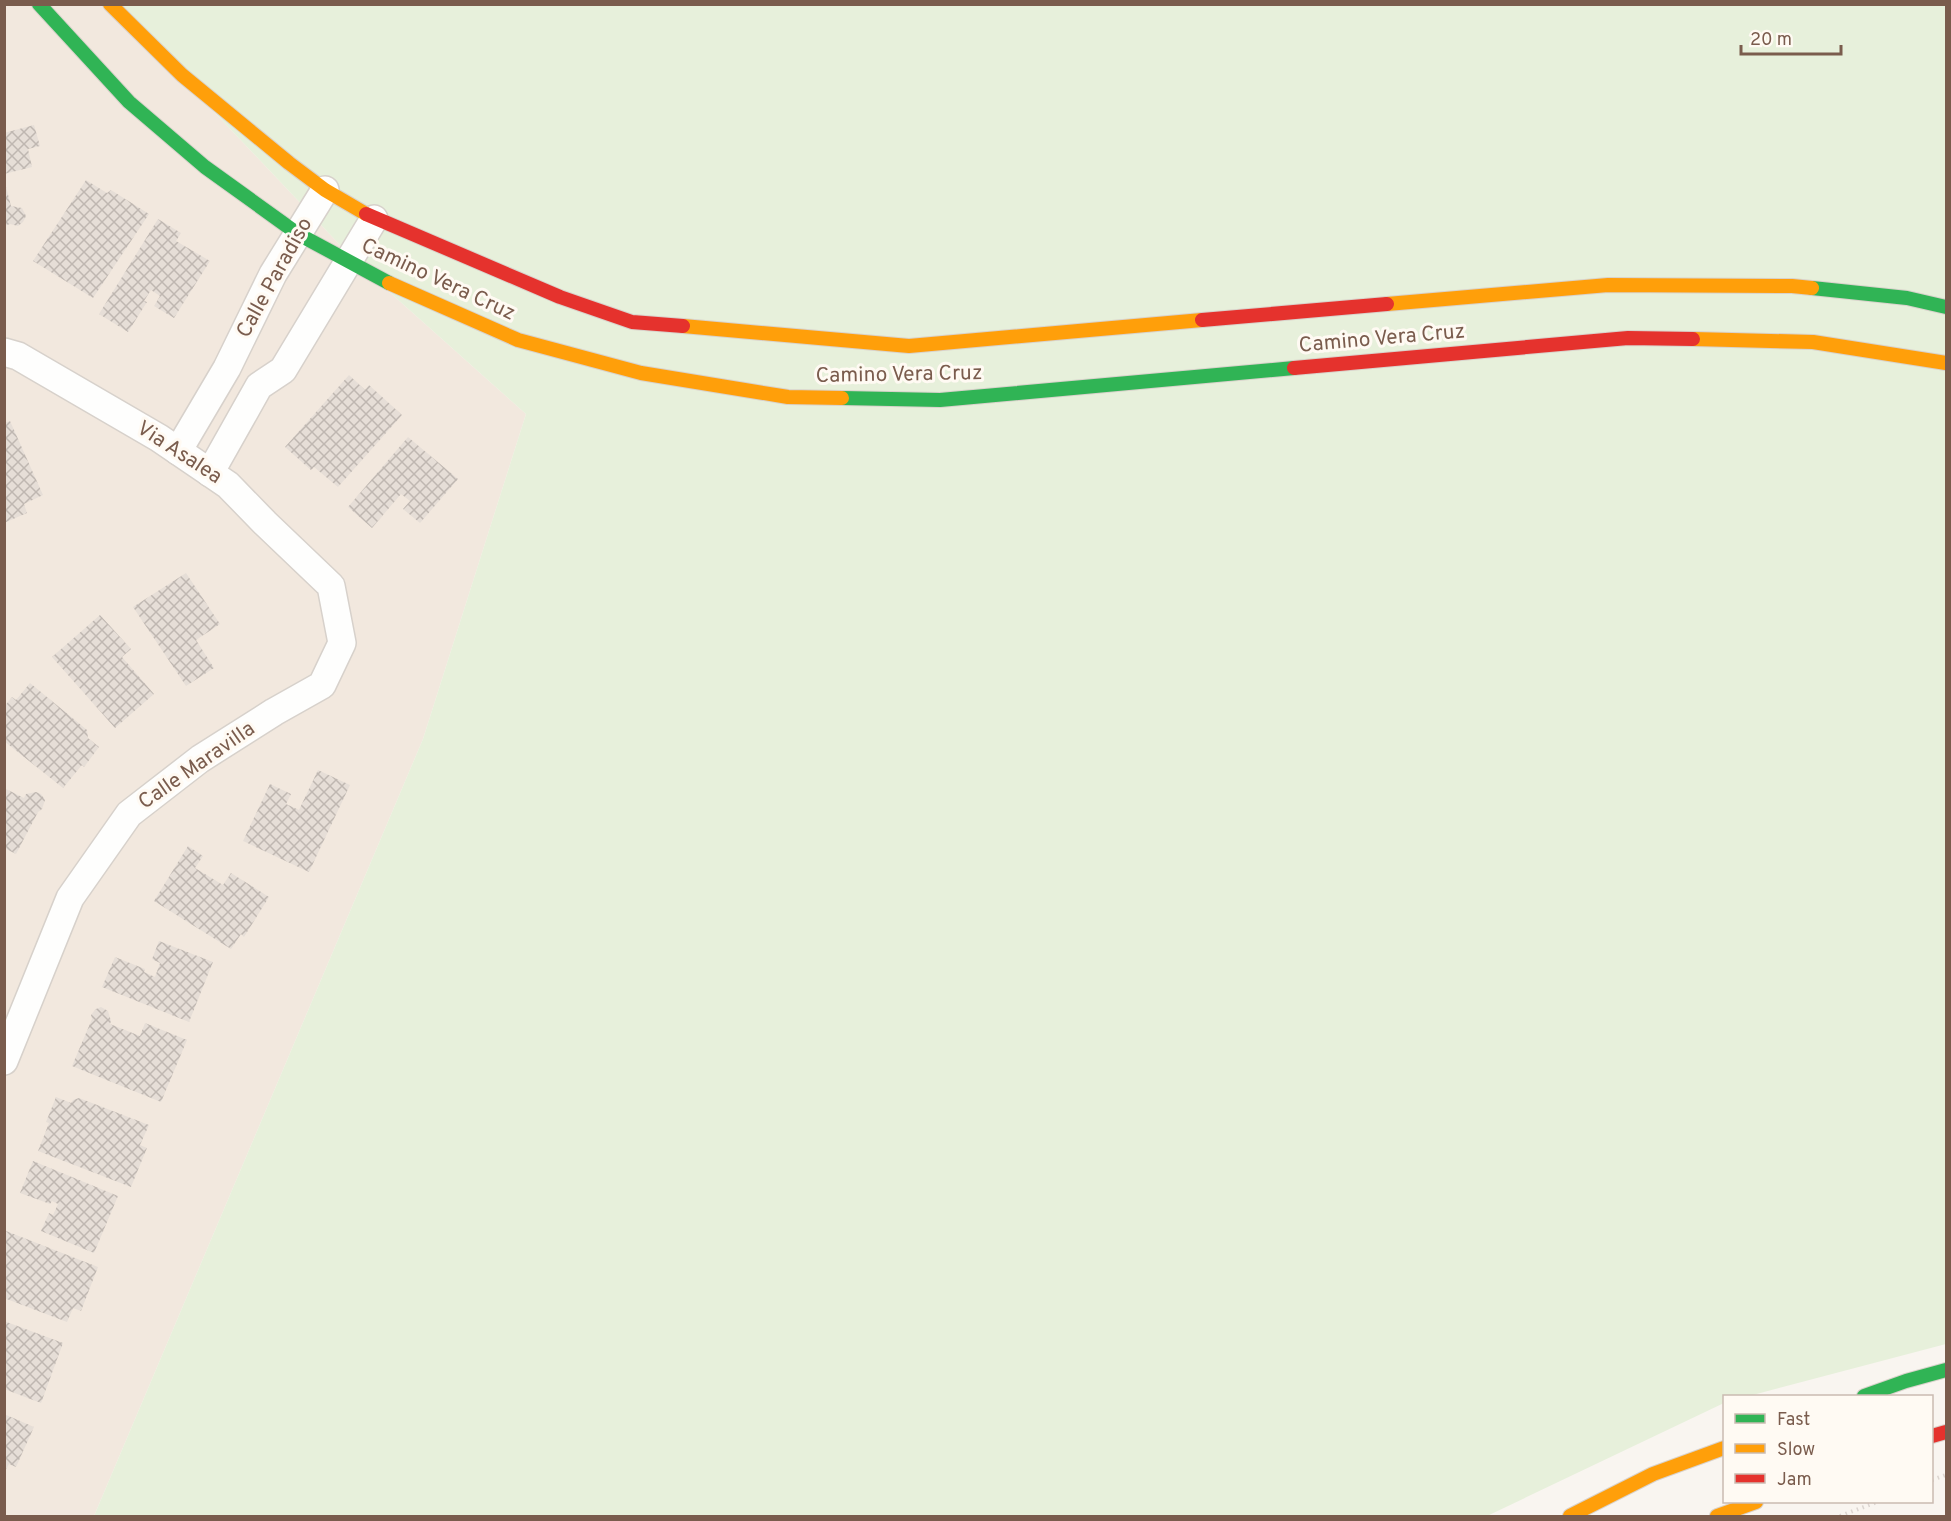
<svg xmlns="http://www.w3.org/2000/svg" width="1951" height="1521" font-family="Overpass,sans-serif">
	<defs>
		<pattern id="building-cross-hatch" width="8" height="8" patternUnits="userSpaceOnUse" patternTransform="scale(1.5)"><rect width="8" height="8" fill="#e6ded7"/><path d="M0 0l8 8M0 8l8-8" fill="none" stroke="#bfb7b1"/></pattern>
	</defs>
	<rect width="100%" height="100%" fill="#f9f5f0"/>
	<polygon fill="#f2e8de" points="5,5 113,5 358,264 526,414 423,739 94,1516 5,1516"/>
	<polygon fill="#e7f0db" points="113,5 1946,5 1946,1344 1749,1396 1724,1396 1724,1403 1487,1516 94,1516 423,739 526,414 358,264"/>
	<g fill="url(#building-cross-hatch)">
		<polygon points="34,125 40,146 28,149 32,167 4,174 4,133"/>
		<polygon points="86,180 107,193 111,190 149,214 93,298 33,261"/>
		<polygon points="5,183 11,206 22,208 26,216 23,222 18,226 10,224 4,226"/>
		<polygon points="158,219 181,233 176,241 210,261 174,318 154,306 160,296 151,290 144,301 147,302 128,332 99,314"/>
		<polygon points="349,375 365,390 369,385 402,415 338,487 314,467 311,470 285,447"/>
		<polygon points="10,421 43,495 24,504 27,513 4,523 4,423"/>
		<polygon points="408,437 458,479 420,523 403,509 410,501 401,494 372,528 348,507"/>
		<polygon points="186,573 220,624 196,640 214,668 186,686 133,607"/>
		<polygon points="100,615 131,649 122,657 154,694 115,728 52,657"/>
		<polygon points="30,683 87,730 88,738 99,747 84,767 82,765 63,788 4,741 4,707 12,697 16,700"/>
		<polygon points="318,770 350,785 309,872 243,841 270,784 291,794 286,804 299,810"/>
		<polygon points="4,788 24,798 26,794 36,792 41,794 45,800 42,809 38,812 16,854 4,848"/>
		<polygon points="188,846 203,856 195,868 223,885 231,873 269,897 244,937 241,934 231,949 154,901"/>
		<polygon points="159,941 213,962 189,1022 102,987 115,957 145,969 144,972 155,977 160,963 152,959"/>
		<polygon points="101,1007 108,1011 111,1021 110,1024 140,1036 145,1023 187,1040 161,1102 72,1066 92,1019 91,1015 96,1009"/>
		<polygon points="56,1097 71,1103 73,1100 79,1098 149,1125 140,1145 147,1148 131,1187 38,1151 49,1123 46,1122"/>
		<polygon points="33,1161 118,1196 94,1253 41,1231 49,1213 53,1215 58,1204 52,1201 50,1204 20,1193"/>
		<polygon points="6,1231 98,1267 81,1311 73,1308 67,1322 4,1298 4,1236"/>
		<polygon points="4,1321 63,1343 41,1403 4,1389"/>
		<polygon points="4,1414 34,1427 16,1467 9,1464 4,1473"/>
	</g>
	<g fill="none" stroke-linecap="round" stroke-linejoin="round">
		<g stroke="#d7d1cb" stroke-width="30">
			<g id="street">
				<polyline points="4,352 18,356 159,438 228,485 265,523 331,586 342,643 322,685 274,712 200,759 129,814 70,898 4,1061"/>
				<polyline points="178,451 227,368 273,274 325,190"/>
				<polyline points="210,473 259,386 283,370 374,219"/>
			</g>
		</g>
		<g stroke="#d9d2cb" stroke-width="16">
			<g id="fast">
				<polyline points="39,4 129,102 205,167 298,234 389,283"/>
				<polyline points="1812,288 1907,298 1946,307"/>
				<polyline points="842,398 940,400 1294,368"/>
				<polyline points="1864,1396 1906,1381 1946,1370"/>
			</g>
		</g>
		<g stroke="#d9d2cb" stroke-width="16">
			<g id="slow">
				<polyline points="110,4 182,75 289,163 325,190 366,214"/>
				<polyline points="389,283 518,340 641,373 788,397 842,398"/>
				<polyline points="1387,304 1608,285 1792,286 1812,288"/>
				<polyline points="683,326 909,346 1202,320"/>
				<polyline points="1693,339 1813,342 1946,363"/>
				<polyline points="1570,1516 1653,1474 1724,1448"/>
				<polyline points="1717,1516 1756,1502"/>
			</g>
		</g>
		<g stroke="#d9d2cb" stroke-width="16">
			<g id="jam">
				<polyline points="366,214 560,297 632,322 683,326"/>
				<polyline points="1202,320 1387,304"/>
				<polyline points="1294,368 1628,338 1693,339"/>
				<polyline points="1932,1436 1946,1432"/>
			</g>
		</g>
		<g stroke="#dcd5d0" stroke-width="4" stroke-dasharray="1.5 4.5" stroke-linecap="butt">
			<polyline points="1932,1480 1946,1475"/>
			<polyline points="1840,1516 1877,1502"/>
		</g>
		<use href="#street" stroke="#fefefd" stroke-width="27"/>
		<use href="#fast" stroke="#30b455" stroke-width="14"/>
		<use href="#slow" stroke="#ff9f0a" stroke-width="14"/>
		<use href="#jam" stroke="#e5322d" stroke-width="14"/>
	</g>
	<g text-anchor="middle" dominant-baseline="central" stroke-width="6" stroke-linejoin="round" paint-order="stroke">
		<g font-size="21" fill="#7a5c4d" stroke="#fffaf3">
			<text transform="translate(275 278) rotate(-61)">Calle Paradiso</text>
			<text transform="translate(438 280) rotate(25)">Camino Vera Cruz</text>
			<text transform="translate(1382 339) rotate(-5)">Camino Vera Cruz</text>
			<text transform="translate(899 375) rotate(-1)">Camino Vera Cruz</text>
			<text transform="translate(179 453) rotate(33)">Via Asalea</text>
			<text transform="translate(197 766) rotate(-35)">Calle Maravilla</text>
		</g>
	</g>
	<rect width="1951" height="1521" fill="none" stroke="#7a5c4d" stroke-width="12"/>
	<rect x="1723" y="1395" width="210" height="108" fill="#fffaf3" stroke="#cabbb1" stroke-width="1.5"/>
	<rect x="1735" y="1414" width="30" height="9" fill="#30b455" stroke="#cabbb1" stroke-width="1.5"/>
	<text x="1777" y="1425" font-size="18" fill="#7a5c4d">Fast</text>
	<rect x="1735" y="1444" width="30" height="9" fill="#ff9f0a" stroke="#cabbb1" stroke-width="1.5"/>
	<text x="1777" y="1455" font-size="18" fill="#7a5c4d">Slow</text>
	<rect x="1735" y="1474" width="30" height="9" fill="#e5322d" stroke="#cabbb1" stroke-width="1.5"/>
	<text x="1777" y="1485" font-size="18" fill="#7a5c4d">Jam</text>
	<path d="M1741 45v9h100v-9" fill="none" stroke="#7a5c4d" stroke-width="3"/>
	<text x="1750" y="45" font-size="18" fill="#7a5c4d" stroke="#fffaf3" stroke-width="4.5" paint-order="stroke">20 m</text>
</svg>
